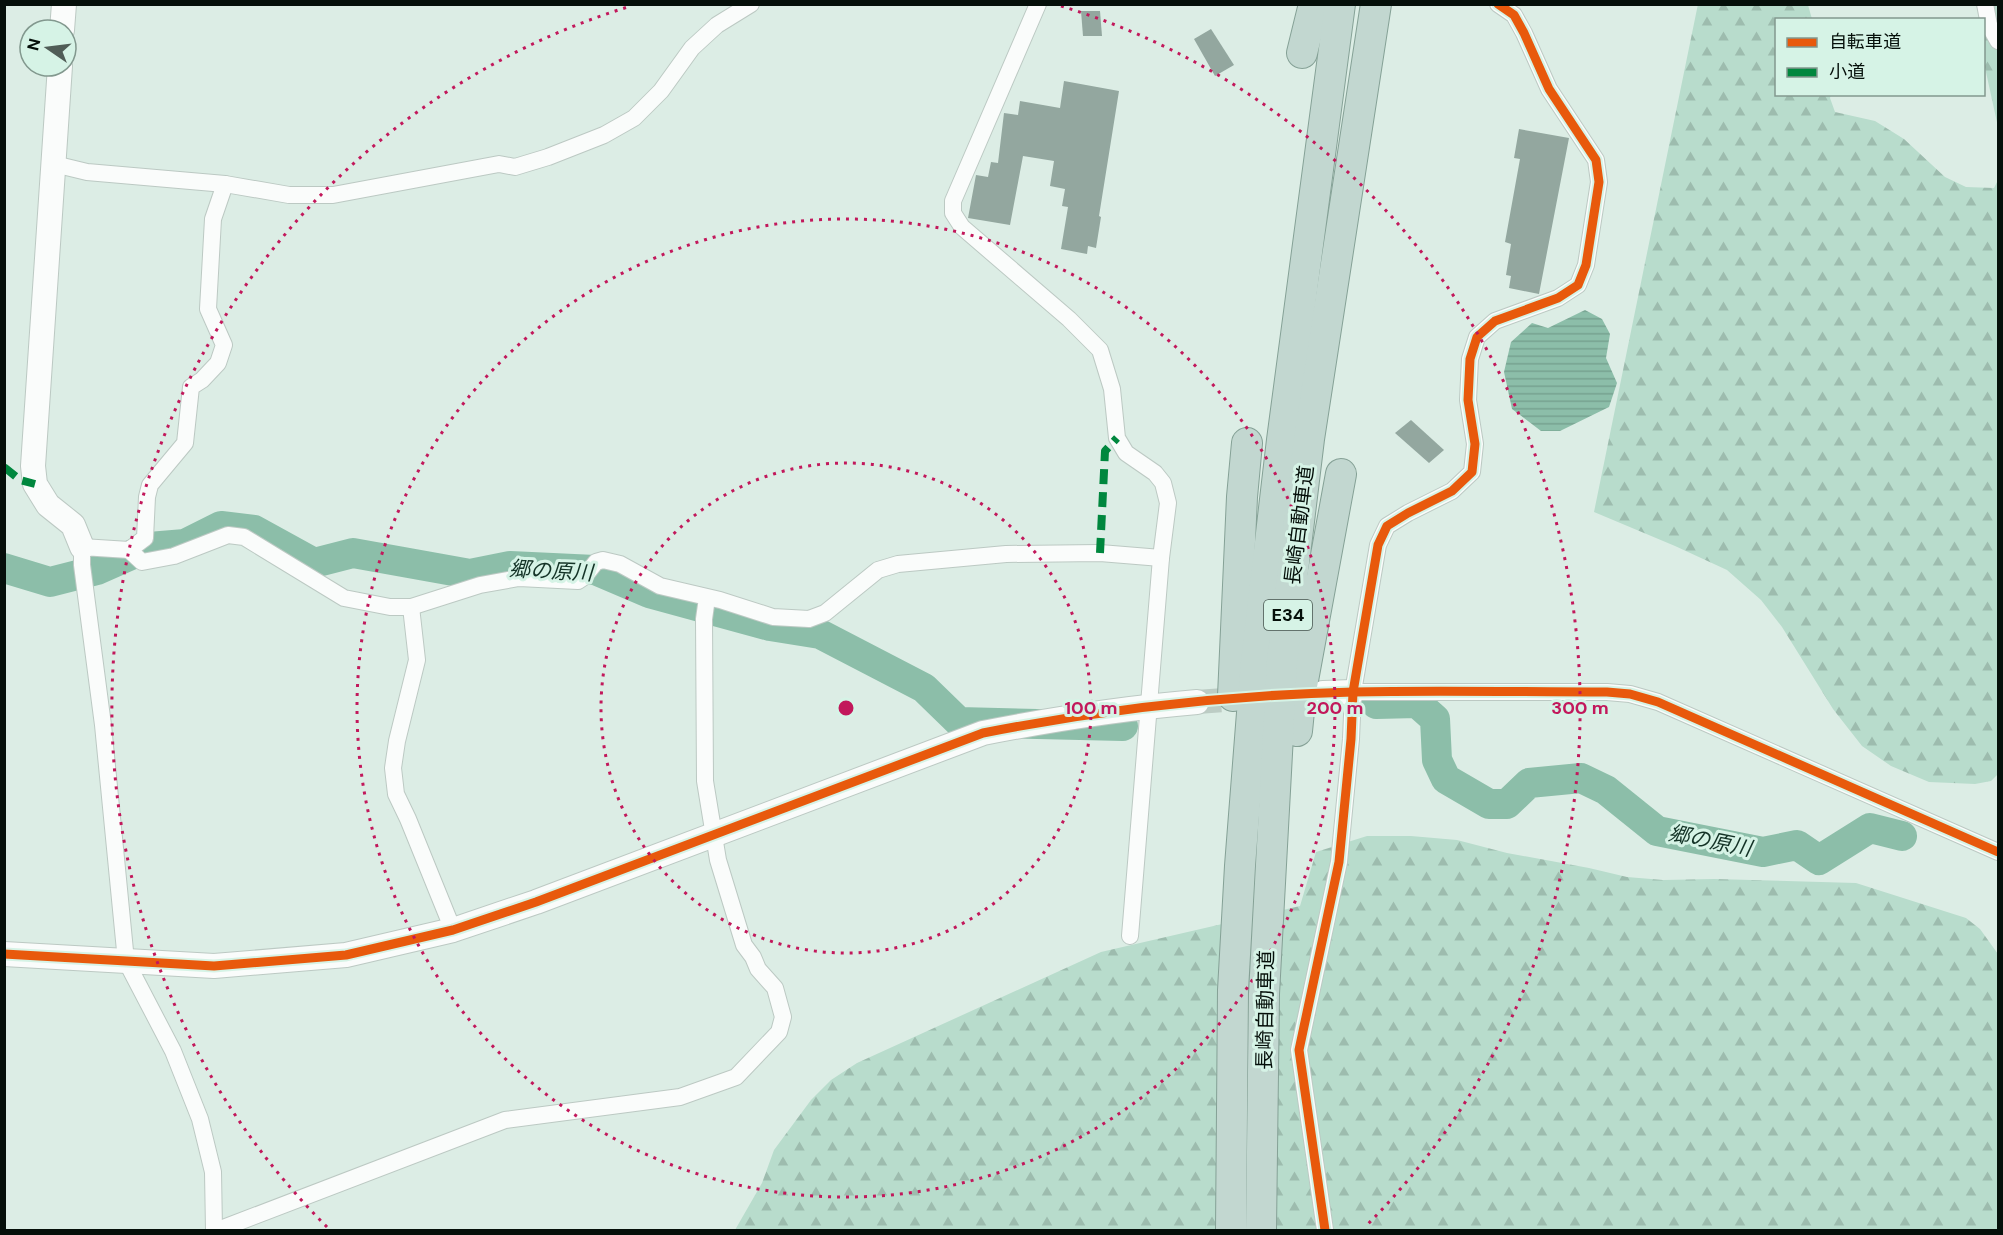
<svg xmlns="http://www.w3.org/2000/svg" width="2003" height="1235" font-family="'DM Sans','Noto Sans JP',sans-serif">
	<defs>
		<pattern id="forest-firs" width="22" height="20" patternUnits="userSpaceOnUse" patternTransform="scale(1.5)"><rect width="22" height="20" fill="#b8dccc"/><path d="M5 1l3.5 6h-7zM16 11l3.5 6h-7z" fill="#9dbcae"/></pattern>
		<pattern id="water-rules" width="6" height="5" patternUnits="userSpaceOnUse" patternTransform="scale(1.5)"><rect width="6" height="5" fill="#8cbea9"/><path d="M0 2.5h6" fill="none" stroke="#77a290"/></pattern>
	</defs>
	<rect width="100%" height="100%" fill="#dcede5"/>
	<g fill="url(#forest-firs)">
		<polygon points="1698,4 1808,5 1812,19 1776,20 1776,94 1831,95 1830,98 1835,112 1875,121 1904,139 1945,177 1966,187 1994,188 1998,180 1998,168 1998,774 1991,781 1975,784 1929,782 1891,766 1862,746 1833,709 1782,627 1761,600 1727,570 1675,546 1594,512"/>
		<polygon points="1978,5 1998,5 1998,127 1984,63 1984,20 1979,19"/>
		<polygon points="1367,836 1411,836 1457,840 1507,853 1589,868 1627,877 1663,880 1714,879 1856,883 1966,918 1980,929 1998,954 1998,1230 735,1230 762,1183 774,1150 811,1100 831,1080 857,1063 1101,952 1300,906 1316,852"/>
	</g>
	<polygon fill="url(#water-rules)" points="1585,310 1602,319 1610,334 1606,358 1617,383 1609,407 1560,431 1541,431 1512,409 1504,372 1511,342 1532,323 1548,328"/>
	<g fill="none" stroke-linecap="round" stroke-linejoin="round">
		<g stroke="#8cbea9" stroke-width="30">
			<polyline points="4,568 50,582 97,570 149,547 185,544 221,526 254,530 314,563 353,553 470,574 510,566 595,570 649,593 770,626 820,634 924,688 959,722 1123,726"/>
			<polyline points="1376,704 1417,703 1435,719 1437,760 1446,779 1489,804 1507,804 1529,783 1581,778 1606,790 1657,831 1763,852 1797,845 1819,860 1870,828 1902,836"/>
		</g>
	</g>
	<g fill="#93a79f">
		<polygon points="1081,11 1100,11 1102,36 1083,36"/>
		<polygon points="1211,29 1234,65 1215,76 1194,39"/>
		<polygon points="1064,81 1119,91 1099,216 1101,217 1096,248 1088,246 1087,254 1061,249 1068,207 1062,206 1065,189 1050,186 1054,161 1023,156 1010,225 968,218 976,175 988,177 991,162 998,163 1004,113 1018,115 1020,101 1060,108"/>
		<polygon points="1519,129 1569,138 1539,294 1509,288 1511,276 1506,275 1511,244 1505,242 1520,159 1514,158"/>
		<polygon points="1411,420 1444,450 1429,463 1395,433"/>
	</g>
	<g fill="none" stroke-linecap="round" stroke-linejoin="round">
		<polyline stroke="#bcccc4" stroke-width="24" stroke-dasharray="24 12" stroke-linecap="butt" points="1197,702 1251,698"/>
		<g stroke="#bcc9c3" stroke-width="18">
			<g id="street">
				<polyline points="1038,4 953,201 953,213 962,227 1069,319 1100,350 1112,389 1117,438 1126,453 1155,473 1163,483 1168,503 1161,558 1130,936"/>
				<polyline points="1985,4 1989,25 1998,41"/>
				<polyline points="54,164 87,172 225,184 289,195 333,195 499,164 515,167 548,157 604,135 634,118 661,91 692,48 717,25 751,4"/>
				<polyline points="129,550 142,562 174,556 228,535 244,537 344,598 390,607 411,607 480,585 519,578 578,581 584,577 596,562 603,560 620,564 660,586 720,600 773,617 809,619 825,613 878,570 898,564 1006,554 1100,553 1161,558"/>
				<polyline points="411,607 417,660 397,741 393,768 396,794 408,819 453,930"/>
				<polyline points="1353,692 1607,692 1630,694 1658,702 1998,852"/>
				<polyline points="214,1230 213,1172 200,1119 173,1051 126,961 103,725 82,565 82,547 129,550 145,538 147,497 150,485 185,443 191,387 202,380 218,363 224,345 208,309 213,219 225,184"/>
				<polyline points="218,1230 505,1120 680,1097 736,1077 779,1032 783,1017 775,988 758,969 753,957 744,945 718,860 705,781 704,619 707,598"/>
				<polyline points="1325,1230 1299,1050 1339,862 1351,739 1353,692 1378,545 1387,526 1408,513 1452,491 1472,472 1475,444 1468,400 1470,359 1477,337 1495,321 1558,298 1578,285 1586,265 1599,182 1596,160 1549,89 1524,33 1514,15 1498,4"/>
			</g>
		</g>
		<g stroke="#bcc9c3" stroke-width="26">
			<g id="secondary">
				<polyline points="62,30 64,4"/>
				<polyline points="60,66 33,466 35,484 48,505 73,525 82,547"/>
				<polyline points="1323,693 1353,692"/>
				<path d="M4,954L214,966L346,955L453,930L536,902L983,733C1054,719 1125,708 1197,702"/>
			</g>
		</g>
		<g stroke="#85a196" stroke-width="32">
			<g id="highway">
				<polyline points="1302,53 1314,4"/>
				<polyline points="1233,696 1242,497 1247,443"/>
				<polyline points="1297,731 1301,691 1341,474"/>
				<polyline points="1231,1230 1233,990 1240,866 1256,662 1282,440 1340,4"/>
				<polyline points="1261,1230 1264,994 1282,661 1309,439 1376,4"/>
			</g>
		</g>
		<use href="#street" stroke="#fafcfb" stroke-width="16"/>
		<use href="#secondary" stroke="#fafcfb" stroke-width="24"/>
		<use href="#highway" stroke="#c2d7d0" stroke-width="30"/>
		<g stroke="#00873e" stroke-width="8" stroke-dasharray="15 8" stroke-linecap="butt">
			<polyline points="4,467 20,480 35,484"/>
			<polyline points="1100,553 1105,451 1117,438"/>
		</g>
		<g stroke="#d6f3e6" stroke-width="13">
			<g id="cycleway">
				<path d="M4,954L214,966L346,955L453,930L536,902L983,733C1105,709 1229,695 1353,692C1437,690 1522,692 1607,692L1630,694L1658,702L1998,852"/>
				<polyline points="1325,1230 1299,1050 1339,862 1351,739 1353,692 1378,545 1387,526 1408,513 1452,491 1472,472 1475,444 1468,400 1470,359 1477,337 1495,321 1558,298 1578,285 1586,265 1599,182 1596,160 1549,89 1524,33 1514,15 1498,4"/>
			</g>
		</g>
		<use href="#cycleway" stroke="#e8590c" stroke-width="9"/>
	</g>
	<g fill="none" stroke="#c2185b" stroke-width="3" stroke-dasharray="3 6">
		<circle cx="846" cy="708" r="245"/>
		<circle cx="846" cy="708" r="489"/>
		<path d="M327 1227A734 734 0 0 1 631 6M1061 6A734 734 0 0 1 1365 1227"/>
	</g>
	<g text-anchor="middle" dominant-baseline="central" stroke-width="6" stroke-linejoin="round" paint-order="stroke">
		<rect fill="#d6f3e6" stroke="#44534c" stroke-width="1.5" x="1264" y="600" width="48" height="30" rx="4.5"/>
		<g font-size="18" font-weight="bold" fill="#050f0a">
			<text x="1288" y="615">E34</text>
		</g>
		<g font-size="20" fill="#050f0a" stroke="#d6f3e6">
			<text transform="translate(1299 525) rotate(-83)">長崎自動車道</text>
			<text transform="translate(1265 1010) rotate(-89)">長崎自動車道</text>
		</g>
		<g font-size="21" font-style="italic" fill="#143327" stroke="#d6f3e6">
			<text transform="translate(551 571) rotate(3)">郷の原川</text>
			<text transform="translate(1710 841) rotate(11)">郷の原川</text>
		</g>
	</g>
	<circle cx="846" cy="708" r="9" fill="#c2185b" stroke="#d6f3e6" stroke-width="3"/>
	<g font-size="18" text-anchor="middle" font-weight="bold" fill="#c2185b" stroke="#d6f3e6" stroke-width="6" stroke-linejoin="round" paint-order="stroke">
		<text x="1091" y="714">100 m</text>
		<text x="1335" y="714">200 m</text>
		<text x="1580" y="714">300 m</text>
	</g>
	<rect width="2003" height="1235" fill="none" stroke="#050f0a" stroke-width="12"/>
	<rect x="1775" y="18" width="210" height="78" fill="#d6f3e6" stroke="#82988e" stroke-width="1.5"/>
	<rect x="1787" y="38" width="30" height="9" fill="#e8590c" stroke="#82988e" stroke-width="1.5"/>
	<text x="1829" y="48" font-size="18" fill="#050f0a">自転車道</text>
	<rect x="1787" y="68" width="30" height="9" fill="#00873e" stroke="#82988e" stroke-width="1.5"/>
	<text x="1829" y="78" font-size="18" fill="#050f0a">小道</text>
	<g transform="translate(48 48) rotate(284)"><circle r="28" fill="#d6f3e6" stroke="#82988e" stroke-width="1.5"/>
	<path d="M0-4.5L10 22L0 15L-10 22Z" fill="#505d57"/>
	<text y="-9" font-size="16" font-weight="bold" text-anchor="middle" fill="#050f0a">N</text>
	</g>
</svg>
